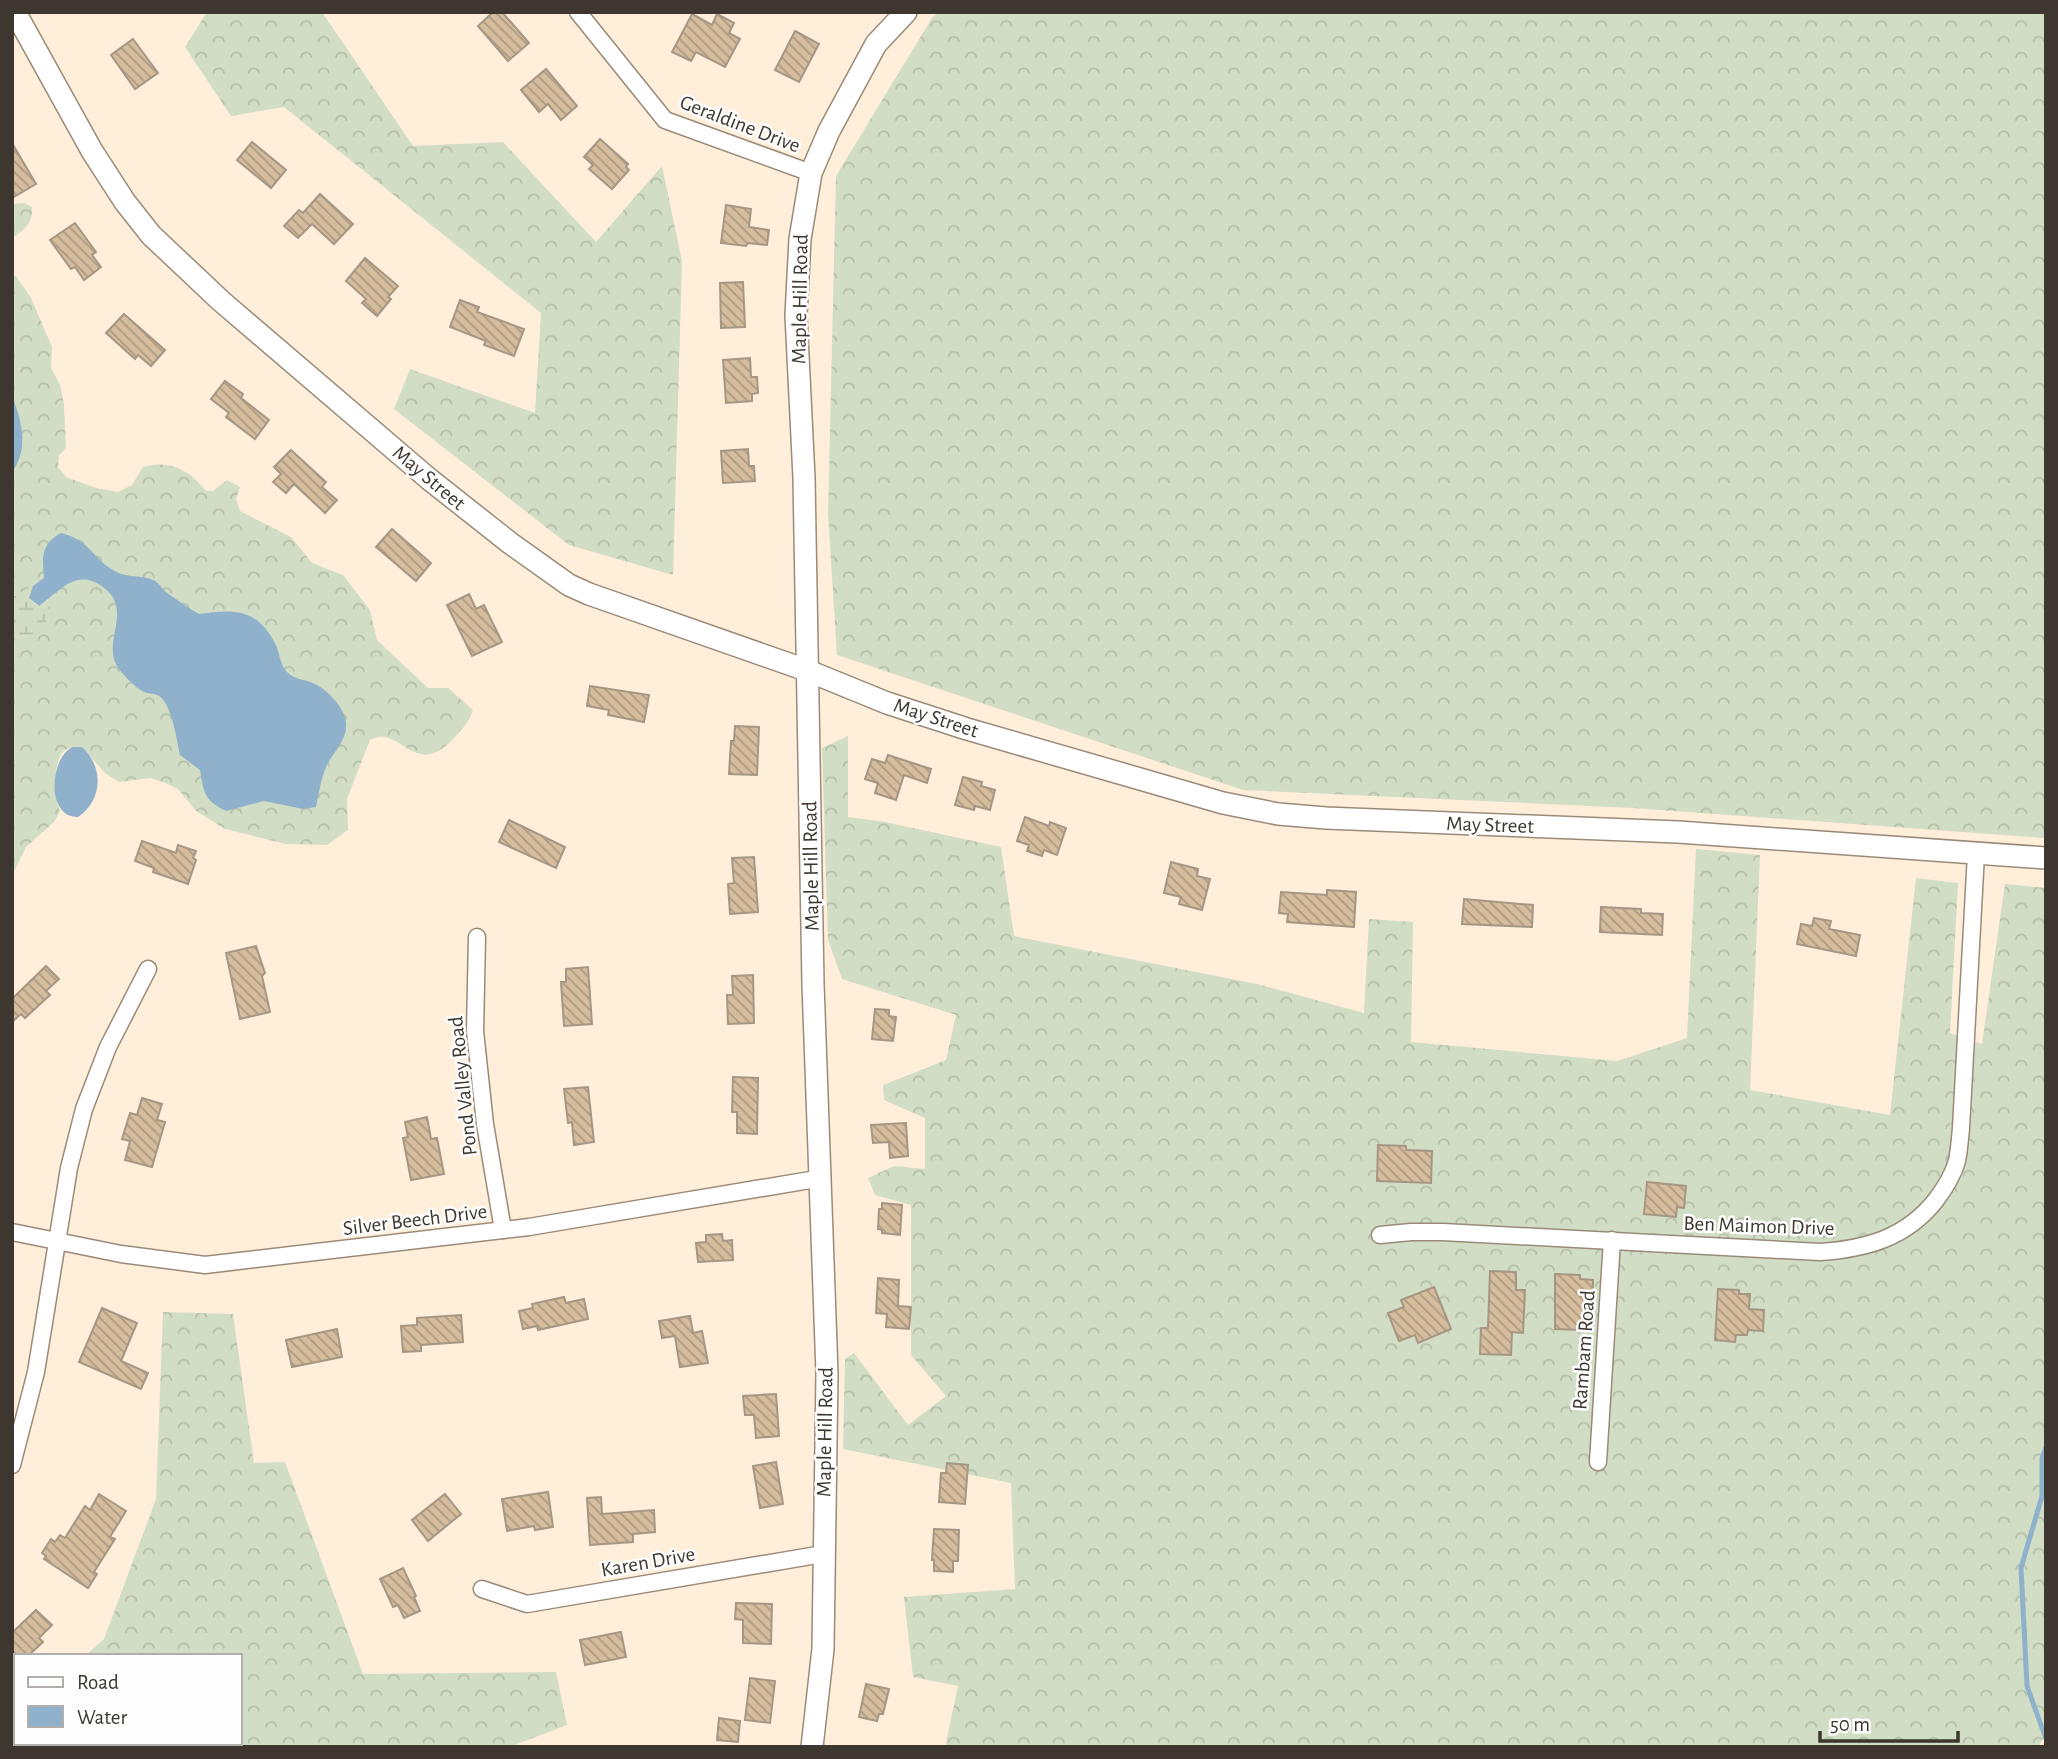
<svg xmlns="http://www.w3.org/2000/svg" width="2058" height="1759" font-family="'Alegreya Sans',sans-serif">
	<defs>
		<pattern id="forest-crowns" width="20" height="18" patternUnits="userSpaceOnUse" patternTransform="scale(1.75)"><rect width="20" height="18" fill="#d1ddc4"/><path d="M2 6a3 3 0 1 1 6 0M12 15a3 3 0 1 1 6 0" fill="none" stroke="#b4bea9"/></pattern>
		<pattern id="wetland-marsh" width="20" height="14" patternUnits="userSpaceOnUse" patternTransform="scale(1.75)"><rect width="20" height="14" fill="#d1ddc4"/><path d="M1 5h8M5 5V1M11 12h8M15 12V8" fill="none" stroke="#b4bea9"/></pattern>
		<pattern id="building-back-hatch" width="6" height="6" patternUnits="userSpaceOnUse" patternTransform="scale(1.75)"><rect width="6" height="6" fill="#d5bd9d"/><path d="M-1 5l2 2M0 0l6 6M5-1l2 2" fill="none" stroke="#ae9a80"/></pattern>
	</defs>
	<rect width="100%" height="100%" fill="#feeeda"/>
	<g fill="url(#forest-crowns)">
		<polygon points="207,12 322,12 413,146 503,142 596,242 662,166 682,261 673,575 569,545 394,409 410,369 535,413 541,313 284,107 231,116 185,47"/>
		<polygon points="939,12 2046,12 2046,838 1632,808 1243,790 837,655 828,514 836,176 932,18"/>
		<path d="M24,203L32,207C33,222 25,230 12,238V204Z"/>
		<path d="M12,275L16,276L31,298L52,347L51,368L60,385L64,404L66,448L59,455L58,467L66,477L96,488L118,492L132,485L143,467C169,459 190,470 206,491H213L227,480L240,487L236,499L240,511L291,537L312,563L343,575L370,610L377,640L428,688H448L473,710C469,723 461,730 452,740C414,780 400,723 370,740L347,799L348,830L327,845L286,844L225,829L196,811L178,789L163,782L150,778L119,782L105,773L82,747C77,747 70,747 65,750C52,760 54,798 60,811L54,822L26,847L12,876V636L33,637L47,611L50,600L29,598L32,587L12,597Z"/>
		<polygon points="848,736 848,817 885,822 1001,847 1014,936 1257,984 1364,1013 1369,919 1413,922 1411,1042 1617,1061 1687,1038 1696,849 1760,855 1750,1090 1890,1115 1916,878 1958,883 1950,1033 1982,1044 2005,884 2046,888 2046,1734 2038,1747 945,1747 958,1686 913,1677 904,1597 1015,1589 1011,1483 843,1449 845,1359 854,1353 908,1425 946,1396 911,1355 911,1205 875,1195 868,1178 894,1166 925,1169 925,1118 884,1100 883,1085 946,1060 956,1015 842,979 828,940 822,748"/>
		<polygon points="163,1312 233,1314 254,1463 285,1462 363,1674 556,1672 567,1725 509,1747 12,1747 12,1721 16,1718 16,1743 240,1743 240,1656 85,1656 104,1639 156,1499"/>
	</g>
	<polygon fill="url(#wetland-marsh)" points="33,586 29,598 38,606 50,599 44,634 33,637 12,636 12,597"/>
	<g fill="#90b1cb">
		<path d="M12,396C22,421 29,449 12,472Z"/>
		<path d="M61,533C90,540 91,557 113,570C126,579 143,574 155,581C160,584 163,590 167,593C178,600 188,608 199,614C235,609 257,608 276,645C280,654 280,666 288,673C296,680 304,679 313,683C327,689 344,707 346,722C348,739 334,751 327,765C321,778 319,793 316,807L303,809L264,801L226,811C204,800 204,793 200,770L180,755C177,741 172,704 159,696C155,693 148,694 144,692C136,688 121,673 117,666C102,640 134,610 103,587C76,567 59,592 39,606L29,598L33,586L44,578C42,557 41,544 61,533Z"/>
		<path d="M73,747H82C104,767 103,800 78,817C45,818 50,756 73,747Z"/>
	</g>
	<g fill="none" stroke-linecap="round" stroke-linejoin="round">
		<polyline stroke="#90b1cb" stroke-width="5" points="2046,1447 2042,1459 2042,1496 2021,1568 2027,1686 2046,1739"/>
	</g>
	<g fill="url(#building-back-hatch)" stroke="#a59784" stroke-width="2">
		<polygon points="493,12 502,12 529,43 508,61 478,26"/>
		<polygon points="692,14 712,25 717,14 734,23 729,33 740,39 725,67 696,52 691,61 672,52"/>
		<polygon points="795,31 819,44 799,82 775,70"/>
		<polygon points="133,39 158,73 135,89 111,55"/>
		<polygon points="546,69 577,106 561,120 548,104 539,112 521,90"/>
		<polygon points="600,139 628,164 626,167 629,170 612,189 589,169 593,165 584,157"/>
		<polygon points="252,142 286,170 271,188 237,160"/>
		<polygon points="12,143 36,184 12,198"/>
		<polygon points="320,194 353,224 334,244 312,224 298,238 284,226 299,210 303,213"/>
		<polygon points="726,205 751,209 749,227 769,230 767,245 748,243 746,246 721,243"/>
		<polygon points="75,223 96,252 92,255 101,267 84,280 75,267 71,269 50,240"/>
		<polygon points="365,258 398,286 388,297 391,299 377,316 362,303 366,299 346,281"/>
		<polygon points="743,282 745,327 721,328 720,283"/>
		<polygon points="460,300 479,307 477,312 524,329 514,356 484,345 486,341 450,327"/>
		<polygon points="124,314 165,350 151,366 138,355 135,359 106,333"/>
		<polygon points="750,358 751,377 757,377 758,393 752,394 752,401 726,403 723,360"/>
		<polygon points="225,381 243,394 241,398 269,420 255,439 226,417 229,413 211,399"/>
		<polygon points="748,449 749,466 754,466 755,481 723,483 721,451"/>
		<polygon points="291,450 326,482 322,487 337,500 325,513 294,484 286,493 273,482 281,474 274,467"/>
		<polygon points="392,529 431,563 416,581 376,547"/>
		<polygon points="469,594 476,609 484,605 502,642 472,656 447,605"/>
		<polygon points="590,686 649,695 644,722 608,715 609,710 587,706"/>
		<polygon points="735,726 759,727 757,775 729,774 731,741 734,741"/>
		<polygon points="888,755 931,769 927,783 904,775 896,800 875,793 878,783 865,779 872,759 885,763"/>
		<polygon points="963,777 982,782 981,786 995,790 990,810 975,806 974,810 955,805"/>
		<polygon points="1025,817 1049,826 1050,822 1066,828 1057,855 1044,850 1042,856 1027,851 1029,845 1017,841"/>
		<polygon points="509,820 565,847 556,868 499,842"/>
		<polygon points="142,841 176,853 178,845 196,851 193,858 196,860 188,884 153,872 154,868 135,861"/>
		<polygon points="754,857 758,912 730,914 728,884 734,883 732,858"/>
		<polygon points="1171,862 1198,869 1197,876 1210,879 1202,910 1179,904 1181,897 1164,893"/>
		<polygon points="1327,890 1356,892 1354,927 1287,922 1288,914 1279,913 1281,892 1327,895"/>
		<polygon points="1464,899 1533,905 1532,927 1462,924"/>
		<polygon points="1601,907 1641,909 1641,913 1663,914 1662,935 1600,932"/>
		<polygon points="1814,918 1831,921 1829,929 1860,935 1856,956 1797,944 1801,924 1812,926"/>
		<polygon points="256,946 265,973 262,976 270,1012 240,1019 226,953"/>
		<polygon points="46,966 59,979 46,991 50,995 25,1018 21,1014 12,1022 12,999"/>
		<polygon points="588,967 592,1024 564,1026 561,982 566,982 566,969"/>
		<polygon points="753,975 754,1023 728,1024 727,995 733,995 732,976"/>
		<polygon points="875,1009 889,1010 889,1016 896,1017 893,1041 872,1039"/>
		<polygon points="733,1077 758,1078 757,1134 737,1133 737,1112 732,1112"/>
		<polygon points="588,1087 594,1142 574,1145 572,1122 568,1123 564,1089"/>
		<polygon points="142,1098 162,1104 157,1120 165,1122 152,1167 125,1160 130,1141 122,1139 130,1113 137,1115"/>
		<polygon points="427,1117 431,1139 437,1138 444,1174 411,1180 403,1138 408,1137 405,1122"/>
		<polygon points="906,1123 908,1156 890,1158 889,1142 873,1143 871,1125"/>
		<polygon points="1378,1145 1406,1146 1406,1150 1432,1151 1431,1183 1377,1181"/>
		<polygon points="1647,1182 1686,1186 1684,1208 1677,1207 1676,1217 1644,1214"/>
		<polygon points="882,1203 902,1205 900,1235 882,1233 882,1230 878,1229 879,1209 882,1209"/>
		<polygon points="722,1234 723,1241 732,1240 733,1260 698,1262 696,1243 706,1242 706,1235"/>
		<polygon points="1490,1271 1516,1272 1516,1290 1525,1290 1523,1333 1512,1332 1511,1355 1480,1354 1481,1328 1488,1328"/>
		<polygon points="1555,1274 1580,1275 1580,1279 1593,1280 1592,1319 1582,1318 1582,1330 1555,1329"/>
		<polygon points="878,1278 899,1280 898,1306 911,1307 909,1329 886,1327 887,1314 876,1313"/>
		<polygon points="1434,1287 1451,1329 1418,1343 1415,1335 1399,1341 1388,1313 1404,1307 1401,1300"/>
		<polygon points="1718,1289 1739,1290 1739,1294 1750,1294 1749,1309 1764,1310 1763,1331 1748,1330 1747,1335 1736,1335 1735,1342 1715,1340"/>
		<polygon points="564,1297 566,1303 584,1299 588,1319 538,1330 537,1326 523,1329 519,1311 533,1308 532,1304"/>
		<polygon points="102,1308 137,1323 121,1361 148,1373 141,1389 79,1362"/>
		<polygon points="461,1315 463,1342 421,1345 421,1351 403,1352 401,1326 417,1325 417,1318"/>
		<polygon points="690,1316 693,1333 702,1331 708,1363 680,1367 675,1336 662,1338 659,1321"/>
		<polygon points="337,1329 342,1357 292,1367 286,1340"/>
		<polygon points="776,1394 779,1436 756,1438 754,1415 745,1415 743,1396"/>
		<polygon points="776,1462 783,1504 760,1508 753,1466"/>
		<polygon points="947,1463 968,1465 965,1504 939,1502 941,1473 946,1473"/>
		<polygon points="548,1492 553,1527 535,1530 534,1526 507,1531 502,1499"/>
		<polygon points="99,1494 126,1511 110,1537 115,1539 94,1572 97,1574 88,1588 44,1559 46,1556 42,1553 51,1539 55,1542 60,1535 65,1538 85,1506 90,1510"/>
		<polygon points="445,1494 461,1514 428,1541 412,1520"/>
		<polygon points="601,1497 602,1514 654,1510 655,1532 633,1534 633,1542 590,1545 587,1498"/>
		<polygon points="934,1529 959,1530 958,1561 953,1561 953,1572 934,1571 934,1560 932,1560"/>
		<polygon points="403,1568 416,1596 414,1597 420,1611 404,1618 398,1605 393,1607 380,1579"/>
		<polygon points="736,1603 772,1604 771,1644 743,1643 743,1620 735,1619"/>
		<polygon points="36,1610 52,1625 39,1638 43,1642 28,1656 16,1656 16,1663 12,1667 12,1633"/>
		<polygon points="621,1632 626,1657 585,1665 580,1640"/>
		<polygon points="750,1678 775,1681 770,1723 745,1720"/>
		<polygon points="866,1684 889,1689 883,1714 879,1714 877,1721 859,1717"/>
		<polygon points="719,1718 740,1721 738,1742 717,1740"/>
	</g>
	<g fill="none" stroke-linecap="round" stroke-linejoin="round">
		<g stroke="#998b78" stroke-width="19">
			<g id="street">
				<polyline points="578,12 665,120 811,173"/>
				<polyline points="477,937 475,1031 485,1124 503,1230"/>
				<polyline points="12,1232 121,1254 205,1265 529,1227 822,1178"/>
				<path d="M1380,1235L1411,1232H1443L1820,1252C1866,1249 1906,1238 1936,1200C1945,1188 1953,1175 1957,1161C1959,1151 1960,1139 1961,1128L1976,854"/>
				<polyline points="1598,1462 1612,1240"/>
				<polyline points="12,1465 36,1372 69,1168 84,1109 108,1047 148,969"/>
				<polyline points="482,1589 527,1604 823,1554"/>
			</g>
		</g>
		<g stroke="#998b78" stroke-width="24">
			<g id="secondary">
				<polyline points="15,12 92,151 125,202 151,235 221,301 429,479 510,543 569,585 589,594 806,670 887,703 967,729 1223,803 1278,814 1326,818 1678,832 2046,858"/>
				<polyline points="812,1747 823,1649 827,1373 813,984 804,478 796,315 800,239 811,173 829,131 876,44 906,12"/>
			</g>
		</g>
		<use href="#street" stroke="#fff" stroke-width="16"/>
		<use href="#secondary" stroke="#fff" stroke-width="21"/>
	</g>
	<g text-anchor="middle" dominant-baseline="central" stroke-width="5" stroke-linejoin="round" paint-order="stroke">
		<g font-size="21" fill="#3d372f" stroke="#fefefe">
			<text transform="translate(740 124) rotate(21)">Geraldine Drive</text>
			<text transform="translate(800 299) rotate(-89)">Maple Hill Road</text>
			<text transform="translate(429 478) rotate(40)">May Street</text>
			<text transform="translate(936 718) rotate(18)">May Street</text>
			<text transform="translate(1490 825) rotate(2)">May Street</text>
			<text transform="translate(811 866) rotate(-91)">Maple Hill Road</text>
			<text transform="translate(463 1086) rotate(-96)">Pond Valley Road</text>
			<text transform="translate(415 1220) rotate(-7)">Silver Beech Drive</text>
			<text transform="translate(1759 1226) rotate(2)">Ben Maimon Drive</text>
			<text transform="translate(1584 1350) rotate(-86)">Rambam Road</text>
			<text transform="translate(825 1432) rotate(-89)">Maple Hill Road</text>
			<text transform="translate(648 1562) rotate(-10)">Karen Drive</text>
		</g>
	</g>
	<rect width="2058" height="1759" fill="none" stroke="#3d372f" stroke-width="28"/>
	<rect x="14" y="1654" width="228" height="91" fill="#fefefe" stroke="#b1aeab" stroke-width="2"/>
	<rect x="28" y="1677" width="35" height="10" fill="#ffffff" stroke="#b1aeab" stroke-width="2"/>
	<text x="77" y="1689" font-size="21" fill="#3d372f">Road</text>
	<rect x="28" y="1706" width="35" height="21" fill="#90b1cb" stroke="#b1aeab" stroke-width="2"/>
	<text x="77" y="1724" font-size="21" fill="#3d372f">Water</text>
	<path d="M1820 1731v10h138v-10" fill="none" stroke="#3d372f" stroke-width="3.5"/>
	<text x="1830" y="1731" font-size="21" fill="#3d372f" stroke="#fefefe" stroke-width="5" paint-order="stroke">50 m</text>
</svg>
